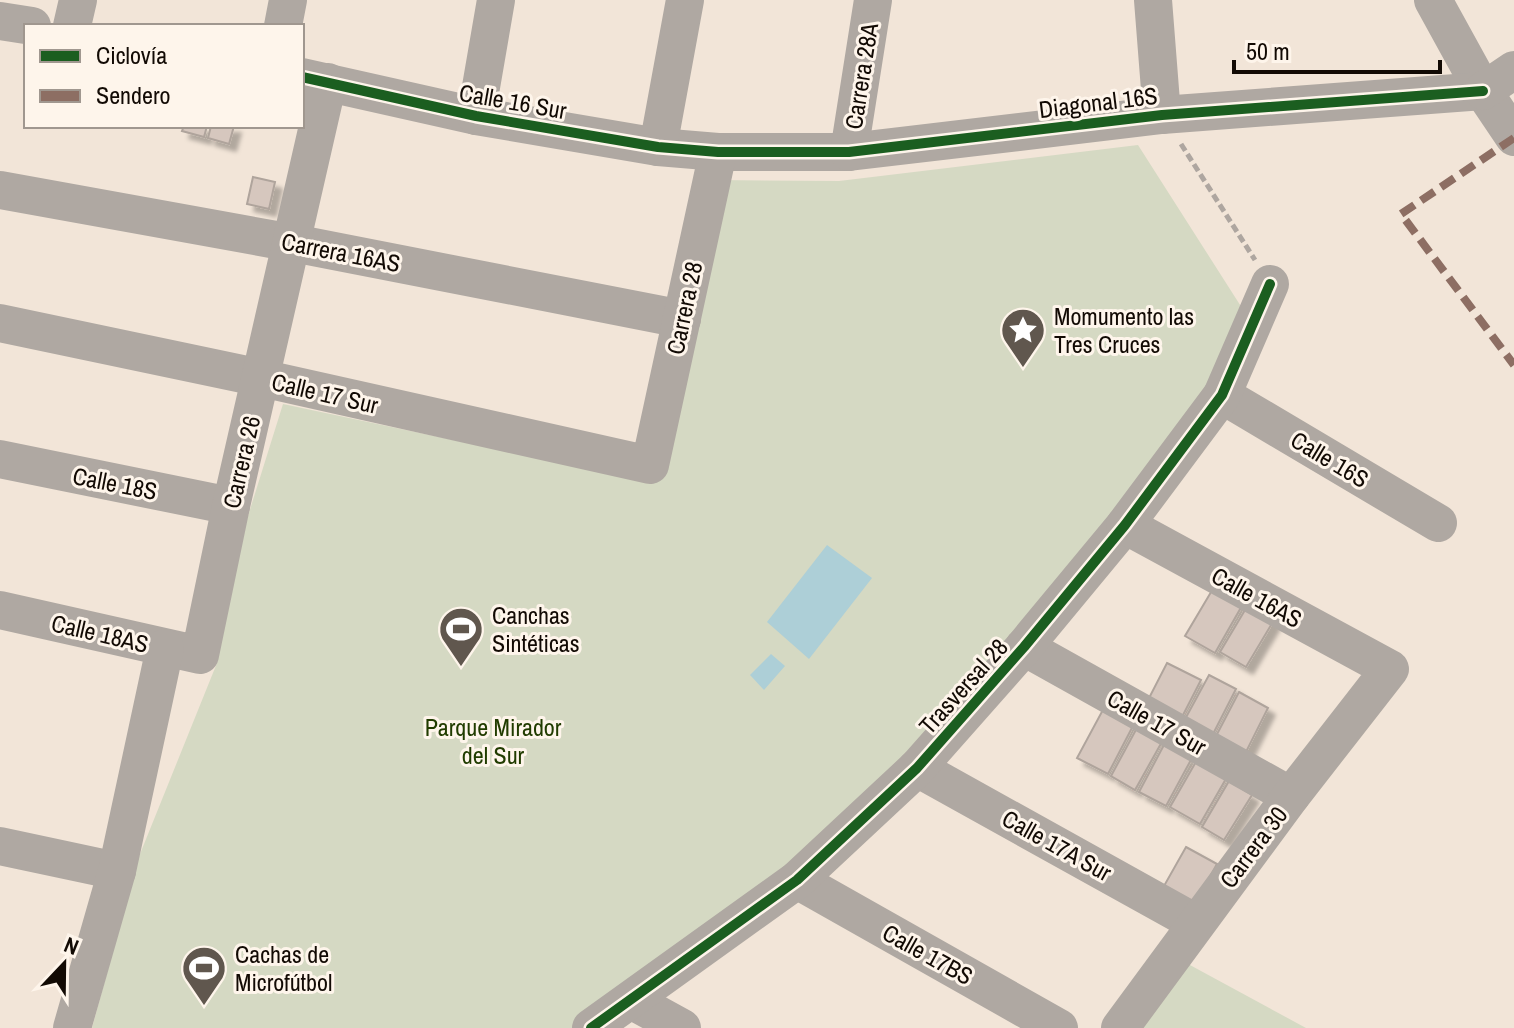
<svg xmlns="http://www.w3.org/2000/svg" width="1514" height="1028" font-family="'Archivo Narrow',sans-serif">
	<defs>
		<filter id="shadow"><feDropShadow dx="7" dy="7" stdDeviation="2" flood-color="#0004"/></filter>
	</defs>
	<rect width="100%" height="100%" fill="#f2e5d8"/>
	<g fill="#d5d9c3">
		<polygon points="1138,145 1242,308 1195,413 1007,655 789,878 580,1028 92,1028 138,859 217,663 247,519 283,404 648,481 714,180 839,181"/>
		<polygon points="1177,958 1306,1028 1126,1028"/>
	</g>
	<g fill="#adcfd7">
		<polygon points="827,545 872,578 809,659 767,622"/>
		<polygon points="771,654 785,666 764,690 750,675"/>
	</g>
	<g fill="#d6c7be" stroke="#afa49c" stroke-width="2" filter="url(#shadow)">
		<polygon points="184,126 207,126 204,137 182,131"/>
		<polygon points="211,126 234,126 229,144 208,138"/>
		<polygon points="253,177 275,182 269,209 247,204"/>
		<polygon points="1214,587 1243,604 1215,653 1185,636"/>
		<polygon points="1248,605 1274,620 1246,667 1220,652"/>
		<polygon points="1167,663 1201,680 1182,717 1148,700"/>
		<polygon points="1209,675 1236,689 1212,736 1184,721"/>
		<polygon points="1239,692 1268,708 1245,754 1215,738"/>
		<polygon points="1105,706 1135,722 1108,774 1077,758"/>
		<polygon points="1138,726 1163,740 1135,790 1111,776"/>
		<polygon points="1165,743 1192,758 1166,806 1139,792"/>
		<polygon points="1197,760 1227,777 1200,824 1170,807"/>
		<polygon points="1229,781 1252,795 1224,840 1202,827"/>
		<polygon points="1186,847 1217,864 1191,910 1160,893"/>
	</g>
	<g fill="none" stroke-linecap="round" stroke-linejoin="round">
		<polyline stroke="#aea6a0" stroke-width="5" stroke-dasharray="8 4" stroke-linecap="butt" points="1181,144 1255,260"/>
		<g stroke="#afa8a2" stroke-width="38">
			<polyline points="1153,0 1162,115"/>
			<polyline points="1433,0 1483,91 1514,137"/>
			<polyline points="0,21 32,26"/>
			<polyline points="72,26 78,0"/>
			<polyline points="283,26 288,0"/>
			<polyline points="302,77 476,116 658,147 718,152 849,152 1162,115 1483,91"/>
			<polyline points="1483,91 1514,70"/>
			<polyline points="476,116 496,0"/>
			<polyline points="658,147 685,0"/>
			<polyline points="849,152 873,0"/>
			<polyline points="0,190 293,243 682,319"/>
			<polyline points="0,323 261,378 650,465 718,152"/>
			<polyline points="1222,395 1438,523"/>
			<polyline points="0,459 231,506"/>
			<polyline points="0,610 200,655 231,506 328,82"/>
			<polyline points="1024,647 1291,796"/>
			<polyline points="917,768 1196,923"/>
			<polyline points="0,846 117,871"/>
			<polyline points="797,880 1059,1028"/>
			<polyline points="631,1000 682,1028"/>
			<polyline points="72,1028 117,871 165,648"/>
			<polyline points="591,1028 797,880 917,768 1024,647 1125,525 1222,395 1270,284"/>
			<polyline points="1120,1028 1291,796 1390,669 1125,525"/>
		</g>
		<polyline stroke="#8d6e63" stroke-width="8" stroke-dasharray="16 8" stroke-linecap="butt" points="1514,138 1401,214 1514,365"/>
		<g stroke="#fef5eb" stroke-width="15">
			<g id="cycleway">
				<polyline points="302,77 476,116 658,147 718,152 849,152 1162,115 1483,91"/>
				<polyline points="591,1028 797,880 917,768 1024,647 1125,525 1222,395 1270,284"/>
			</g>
		</g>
		<use href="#cycleway" stroke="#1b5e20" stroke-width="10"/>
	</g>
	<defs>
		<g id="sight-pin" transform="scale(2.3)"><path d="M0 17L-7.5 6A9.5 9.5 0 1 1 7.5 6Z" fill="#60574e" stroke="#fef5eb"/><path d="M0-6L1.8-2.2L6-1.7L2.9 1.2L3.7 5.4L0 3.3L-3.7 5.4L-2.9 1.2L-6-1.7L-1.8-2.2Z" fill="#fff"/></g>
		<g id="stadium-pin" transform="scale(2.3)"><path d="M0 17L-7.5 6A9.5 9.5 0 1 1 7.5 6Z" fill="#60574e" stroke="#fef5eb"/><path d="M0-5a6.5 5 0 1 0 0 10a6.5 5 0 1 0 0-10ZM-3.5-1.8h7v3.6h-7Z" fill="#fff"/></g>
	</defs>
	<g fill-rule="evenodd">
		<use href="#sight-pin" x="1023" y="330"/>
		<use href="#stadium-pin" x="461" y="629"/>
		<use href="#stadium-pin" x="204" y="968"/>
	</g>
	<g text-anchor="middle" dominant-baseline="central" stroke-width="6" stroke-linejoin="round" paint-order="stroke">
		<g font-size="24" fill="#120a04" stroke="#fef5eb">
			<text transform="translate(861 76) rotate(-81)">Carrera 28A</text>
			<text transform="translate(513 101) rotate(10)">Calle 16 Sur</text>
			<text transform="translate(1098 102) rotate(-7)">Diagonal 16S</text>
			<text transform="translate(341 252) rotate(11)">Carrera 16AS</text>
			<text transform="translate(684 308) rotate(-78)">Carrera 28</text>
			<text transform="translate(325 393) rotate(13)">Calle 17 Sur</text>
			<text transform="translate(1330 459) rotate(31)">Calle 16S</text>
			<text transform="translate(241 462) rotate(-77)">Carrera 26</text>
			<text transform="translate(115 483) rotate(11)">Calle 18S</text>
			<text transform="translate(1257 597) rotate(29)">Calle 16AS</text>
			<text transform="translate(100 633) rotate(13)">Calle 18AS</text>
			<text transform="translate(963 686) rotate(-48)">Trasversal 28</text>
			<text transform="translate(1157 722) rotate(29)">Calle 17 Sur</text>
			<text transform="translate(1057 845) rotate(29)">Calle 17A Sur</text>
			<text transform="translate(1253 847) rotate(-53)">Carrera 30</text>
			<text transform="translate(928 954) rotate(29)">Calle 17BS</text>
		</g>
		<g font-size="24" fill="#120a04" stroke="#fef5eb" text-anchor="start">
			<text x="1054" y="316">Momumento las<tspan x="1054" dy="28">Tres Cruces</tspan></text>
			<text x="492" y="615">Canchas<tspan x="492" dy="28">Sintéticas</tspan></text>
			<text x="235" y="954">Cachas de<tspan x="235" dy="28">Microfútbol</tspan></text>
		</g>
		<g font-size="24" fill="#213c00" stroke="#fef5eb">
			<text x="493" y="727">Parque Mirador<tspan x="493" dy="28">del Sur</tspan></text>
		</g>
	</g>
	<rect x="24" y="24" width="280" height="104" fill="#fef5eb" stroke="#a0978f" stroke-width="2"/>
	<rect x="40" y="50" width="40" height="12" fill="#1b5e20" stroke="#a0978f" stroke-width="2"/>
	<text x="96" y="64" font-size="24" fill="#120a04">Ciclovía</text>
	<rect x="40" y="90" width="40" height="12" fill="#8d6e63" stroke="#a0978f" stroke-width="2"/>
	<text x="96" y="104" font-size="24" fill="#120a04">Sendero</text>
	<g transform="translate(64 964) rotate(22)" stroke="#fef5eb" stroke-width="6" paint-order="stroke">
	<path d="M0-6L14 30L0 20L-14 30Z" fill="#120a04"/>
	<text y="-12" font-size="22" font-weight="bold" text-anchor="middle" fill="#120a04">N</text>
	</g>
	<path d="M1234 60v12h206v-12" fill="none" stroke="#120a04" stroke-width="4"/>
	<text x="1246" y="60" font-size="24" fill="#120a04" stroke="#fef5eb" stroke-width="6" paint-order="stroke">50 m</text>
</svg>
